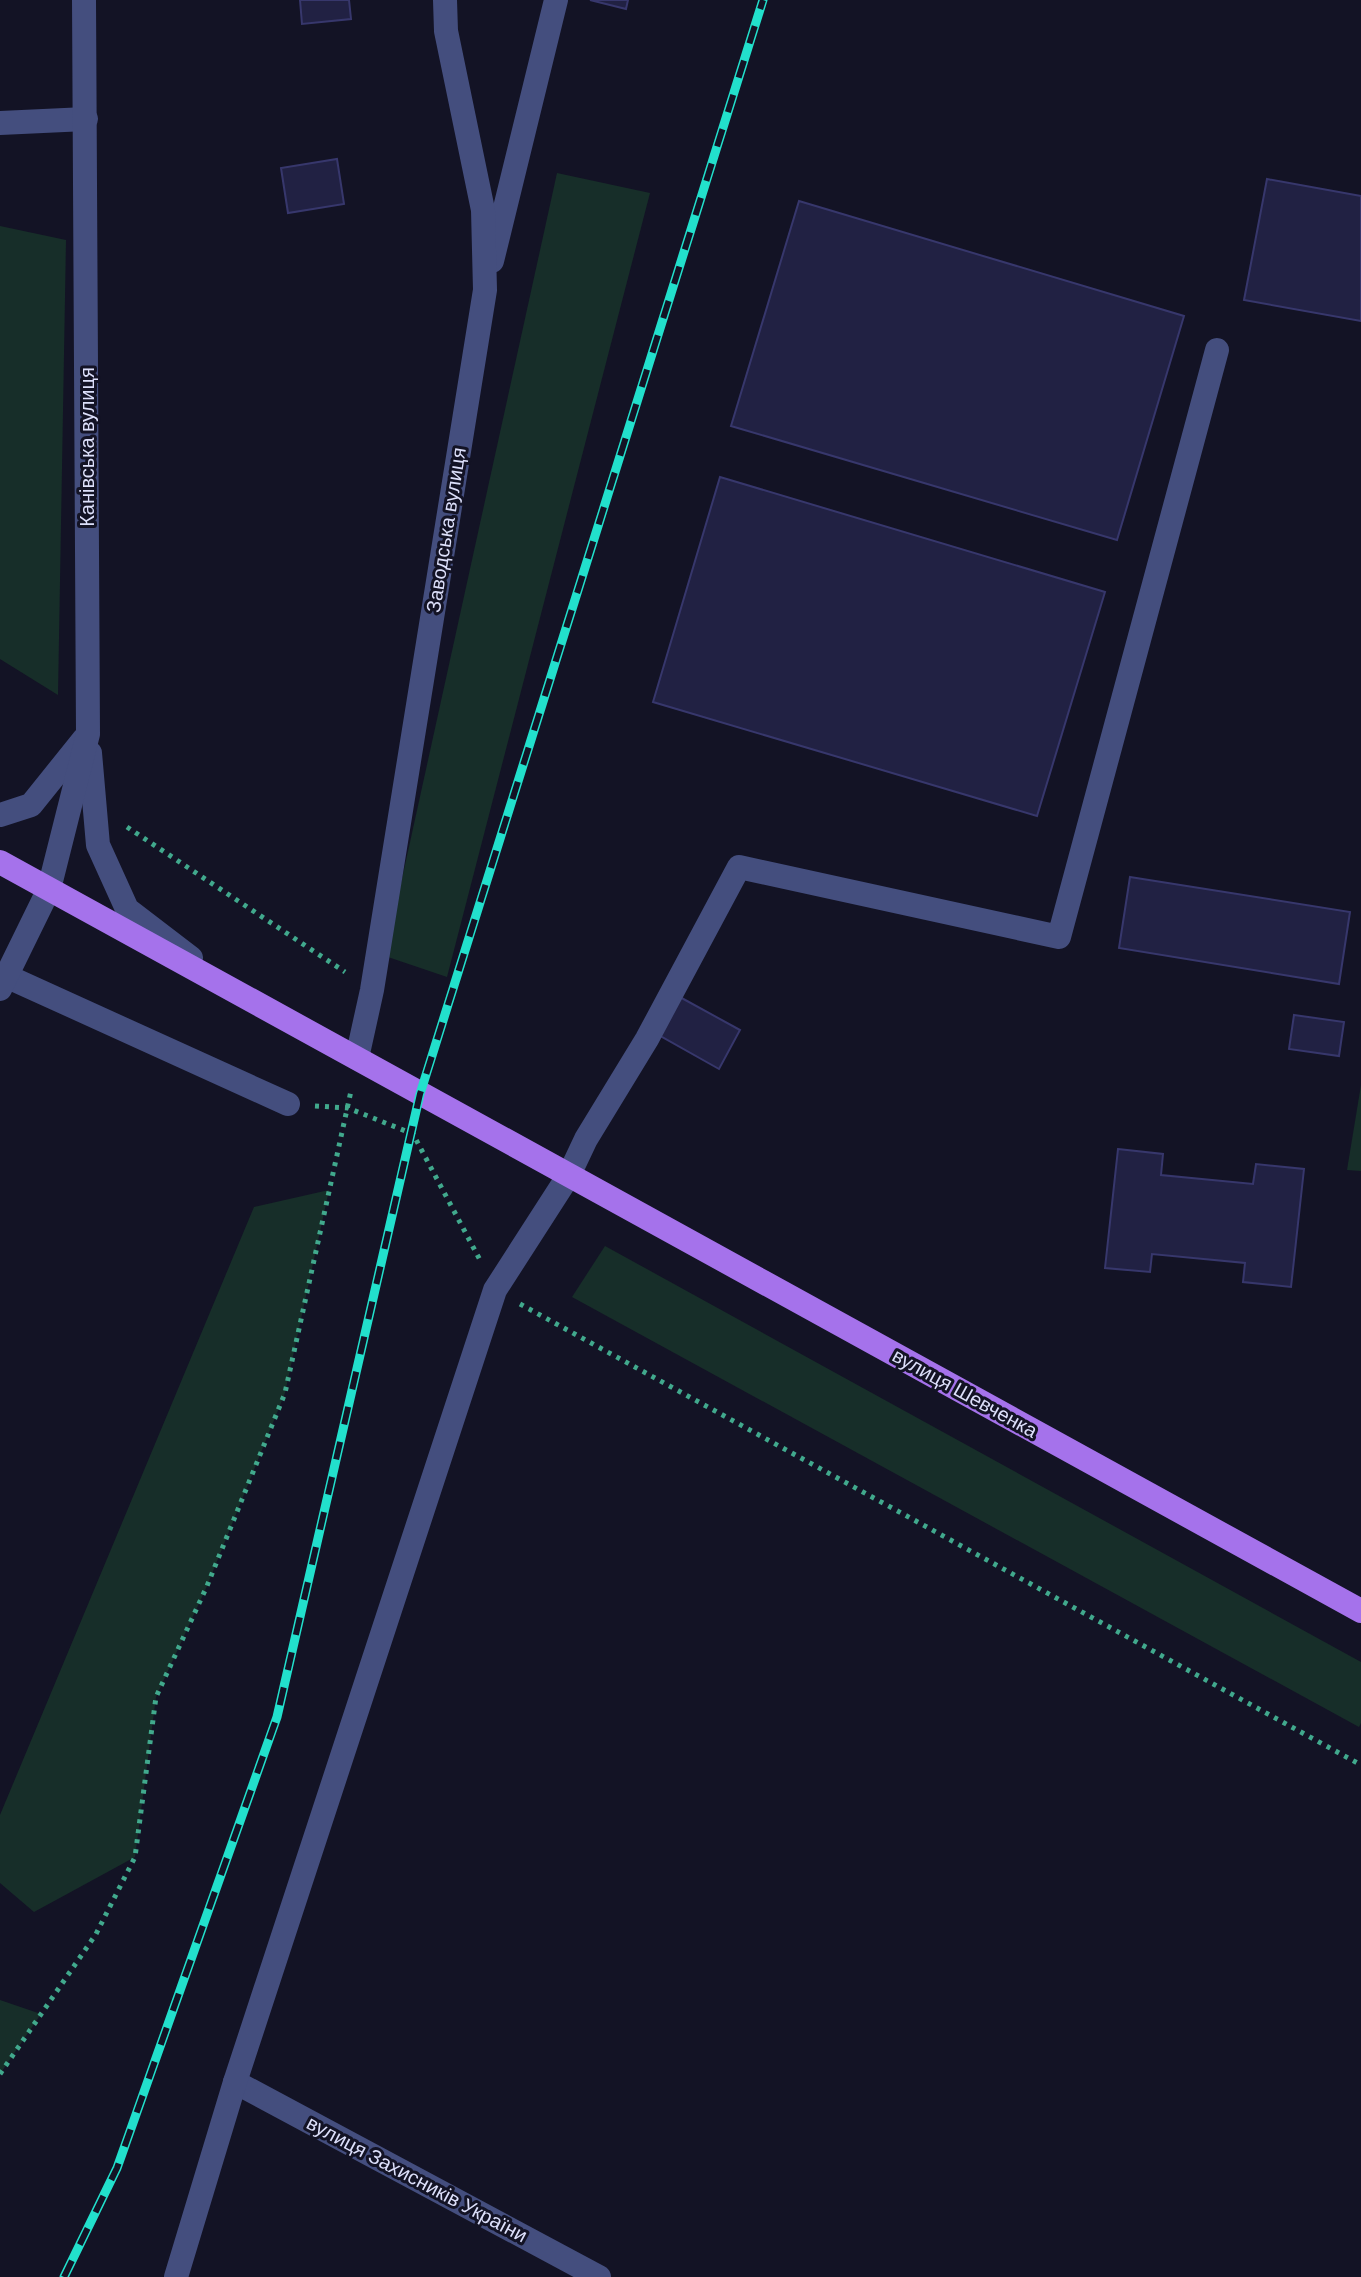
<svg xmlns="http://www.w3.org/2000/svg" width="1361" height="2277" font-family="'DM Sans',sans-serif">
	<rect width="100%" height="100%" fill="#131325"/>
	<g fill="#172e29">
		<polygon points="557,173 650,193 447,977 385,956"/>
		<polygon points="0,226 66,240 58,695 0,659"/>
		<polygon points="1361,1085 1361,1171 1347,1170"/>
		<polygon points="329,1190 285,1393 207,1586 156,1697 135,1857 34,1912 0,1883 0,1815 254,1207"/>
		<polygon points="605,1246 1361,1662 1361,1723 1359,1727 572,1297"/>
		<polygon points="0,2000 41,2014 0,2074"/>
	</g>
	<g fill="#212143" stroke="#37376c" stroke-width="2">
		<polygon points="300,0 349,0 351,19 302,24"/>
		<polygon points="590,0 628,0 626,9"/>
		<polygon points="337,159 344,204 288,213 281,168"/>
		<polygon points="1267,179 1361,196 1361,321 1244,300"/>
		<polygon points="799,201 1184,316 1117,540 731,426"/>
		<polygon points="720,477 1105,592 1037,816 653,702"/>
		<polygon points="1130,877 1350,912 1339,984 1119,948"/>
		<polygon points="678,996 740,1030 719,1069 657,1034"/>
		<polygon points="1294,1015 1344,1022 1339,1056 1289,1049"/>
		<polygon points="1118,1149 1163,1154 1161,1175 1253,1184 1256,1164 1304,1169 1291,1287 1243,1282 1245,1263 1152,1254 1150,1272 1105,1268"/>
	</g>
	<g fill="none" stroke-linecap="round" stroke-linejoin="round">
		<g stroke="#41a98d" stroke-width="5" stroke-dasharray="4 6" stroke-linecap="butt">
			<polyline points="127,827 345,972"/>
			<polyline points="315,1106 348,1108 413,1134 480,1260"/>
			<polyline points="520,1304 1361,1765"/>
			<polyline points="0,2074 96,1934 135,1857 156,1697 207,1586 285,1393 351,1091"/>
		</g>
		<g stroke="#444e7e" stroke-width="24">
			<polyline points="0,123 86,119"/>
			<polyline points="492,261 556,0"/>
			<polyline points="90,753 98,845 127,909 191,958"/>
			<polyline points="0,815 31,805 84,739"/>
			<polyline points="6,976 288,1104"/>
			<polyline points="0,989 49,889 88,734 84,0"/>
			<polyline points="357,1058 372,990 485,290 483,210 446,31 445,0"/>
			<polyline points="235,2082 599,2277"/>
			<polyline points="176,2277 235,2082 495,1290 569,1175 586,1139 647,1039 739,867 1059,937 1217,350"/>
		</g>
		<polyline stroke="#a572eb" stroke-width="24" points="0,862 1361,1611"/>
		<g stroke="#22e0cc" stroke-width="9">
			<polyline id="rail" points="64,2277 117,2168 277,1717 420,1094 763,0"/>
		</g>
		<use href="#rail" stroke="#131325" stroke-width="6" stroke-dasharray="18" stroke-linecap="butt"/>
	</g>
	<g text-anchor="middle" dominant-baseline="central" stroke-width="6" stroke-linejoin="round" paint-order="stroke">
		<g font-size="20" fill="#dcdffa" stroke="#131325">
			<text transform="translate(87 447) rotate(-90)">Канівська вулиця</text>
			<text transform="translate(446 530) rotate(-81)">Заводська вулиця</text>
			<text transform="translate(965 1393) rotate(29)">вулиця Шевченка</text>
			<text transform="translate(417 2179) rotate(28)">вулиця Захисників України</text>
		</g>
	</g>
</svg>
